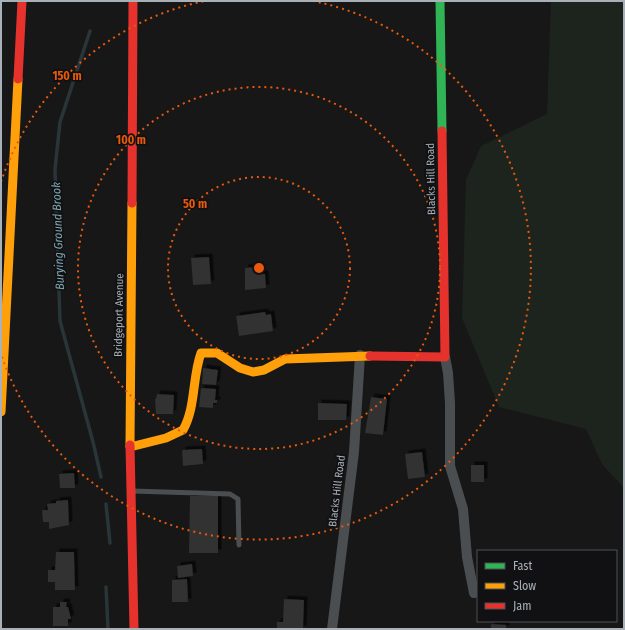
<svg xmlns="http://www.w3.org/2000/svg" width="625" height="630" font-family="'Fira Sans Condensed',sans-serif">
	<defs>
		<filter id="shadow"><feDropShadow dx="3.5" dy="-3.5" stdDeviation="0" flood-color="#0009"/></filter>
	</defs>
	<rect width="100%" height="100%" fill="#171717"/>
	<polygon fill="#1d241d" points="551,1 624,1 624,488 602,464 586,429 499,407 462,318 466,180 481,146 547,114"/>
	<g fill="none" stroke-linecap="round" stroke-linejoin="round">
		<g stroke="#2a3539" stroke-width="3.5">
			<polyline points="90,31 60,122 55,169 60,321 93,442 101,477"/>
			<polyline points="106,504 110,543"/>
			<polyline points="106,587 108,629"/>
		</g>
	</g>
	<g fill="#303031" filter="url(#shadow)">
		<polygon points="209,257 211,284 193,285 191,258"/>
		<polygon points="256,267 256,274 265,274 266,288 245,290 245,268"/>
		<polygon points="265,312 266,315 271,314 273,331 239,336 236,316"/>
		<polygon points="203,368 218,370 216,385 202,384"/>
		<polygon points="201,388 216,389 215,400 217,400 217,403 213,403 213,408 199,407"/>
		<polygon points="157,394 174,395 173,414 156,414 155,399 156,399"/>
		<polygon points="371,397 387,399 383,435 365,433"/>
		<polygon points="318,403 347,404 346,420 318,420"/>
		<polygon points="202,449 203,464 183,466 182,450"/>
		<polygon points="422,452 425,477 408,479 405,454"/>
		<rect x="471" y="465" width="13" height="17"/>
		<polygon points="74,473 75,488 60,488 59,474"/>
		<polygon points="190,496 218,496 218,553 189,553"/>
		<polygon points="68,500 69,525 49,529 49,522 43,522 42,510 48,510 47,504 56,503 56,501"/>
		<polygon points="56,552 74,552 75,590 55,590 55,582 48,582 48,570 55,570"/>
		<polygon points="192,564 193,576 178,578 177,566"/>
		<polygon points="187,579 188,602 172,602 172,580"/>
		<polygon points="284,599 304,600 303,629 277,629 277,622 283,622"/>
		<polygon points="60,602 67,602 66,607 68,607 71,619 68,619 68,626 53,626 53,607 60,607"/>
		<polygon points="491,624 506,625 506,629 491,629"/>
	</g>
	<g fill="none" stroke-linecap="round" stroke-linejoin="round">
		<polyline stroke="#4b4e50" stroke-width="5" points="132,491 230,494 238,499 239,545"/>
		<g stroke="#4b4e50" stroke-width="10">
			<polyline points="445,357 448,373 450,403 450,466 463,509 467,557 474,593"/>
			<polyline points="332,629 354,452 360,355"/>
		</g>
		<polyline stroke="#30b455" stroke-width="9" points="440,1 442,131"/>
		<g stroke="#ff9f0a" stroke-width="9">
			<polyline points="1,412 18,79"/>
			<polyline points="130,445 132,203"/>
			<path d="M130,447L166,438L183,430C196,407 192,378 201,353H217L240,368L253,372L264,370L285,359L370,356"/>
		</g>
		<g stroke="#e5322d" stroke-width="9">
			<polyline points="18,79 22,1"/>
			<polyline points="132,203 133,1"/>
			<polyline points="370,356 445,357 442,131"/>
			<polyline points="130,445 134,629"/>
		</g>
	</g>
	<g fill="none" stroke="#e8590c" stroke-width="2" stroke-dasharray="2 4">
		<circle cx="259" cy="268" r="91"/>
		<circle cx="259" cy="268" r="181"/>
		<path d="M1 182A272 272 0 0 1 205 1M313 1A272 272 0 1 1 1 354"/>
	</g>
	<g text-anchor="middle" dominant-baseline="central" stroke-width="3.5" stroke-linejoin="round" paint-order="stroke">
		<g font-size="11" fill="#a8b0b8" stroke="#111113">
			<text transform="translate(431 179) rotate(-91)">Blacks Hill Road</text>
			<text transform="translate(119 315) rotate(-89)">Bridgeport Avenue</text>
			<text transform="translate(337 491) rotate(-83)">Blacks Hill Road</text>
		</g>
		<g font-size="12" font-style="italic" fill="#7fa6b3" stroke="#111113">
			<text transform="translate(58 236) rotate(-92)">Burying Ground Brook</text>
		</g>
	</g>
	<circle cx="259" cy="268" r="6" fill="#e8590c" stroke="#111113" stroke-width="2"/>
	<g font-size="12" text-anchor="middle" font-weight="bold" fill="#e8590c" stroke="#111113" stroke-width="3.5" stroke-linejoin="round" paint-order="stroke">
		<text x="67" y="80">150 m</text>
		<text x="131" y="144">100 m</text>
		<text x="195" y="208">50 m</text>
	</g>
	<rect width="625" height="630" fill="none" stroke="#a8b0b8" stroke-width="4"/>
	<rect x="477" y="550" width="140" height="72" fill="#111113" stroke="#4d5155"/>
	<rect x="485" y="563" width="20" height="6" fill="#30b455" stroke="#4d5155"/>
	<text x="513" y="570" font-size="12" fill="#a8b0b8">Fast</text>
	<rect x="485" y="583" width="20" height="6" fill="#ff9f0a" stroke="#4d5155"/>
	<text x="513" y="590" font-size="12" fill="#a8b0b8">Slow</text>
	<rect x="485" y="603" width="20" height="6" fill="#e5322d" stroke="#4d5155"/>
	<text x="513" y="610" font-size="12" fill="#a8b0b8">Jam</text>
</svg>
